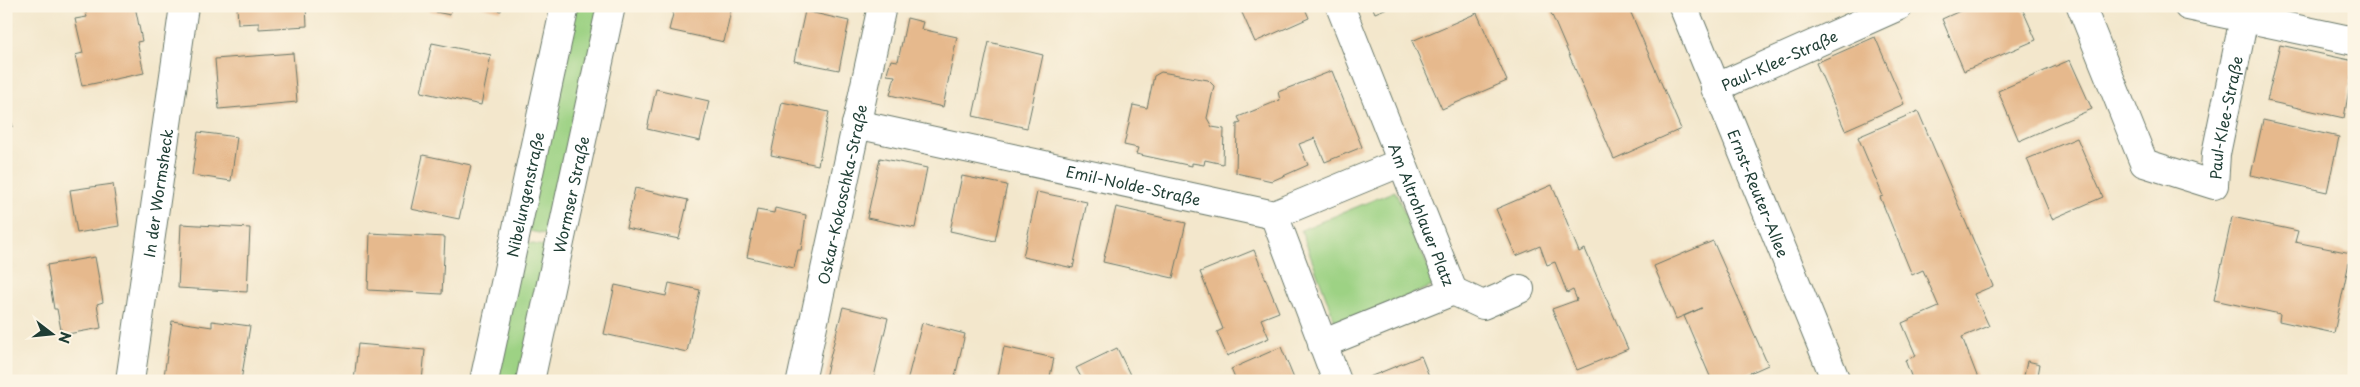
<svg xmlns="http://www.w3.org/2000/svg" width="2360" height="387" font-family="'Playpen Sans',sans-serif">
	<rect width="100%" height="100%" fill="#fcf5e5"/>
	<filter id="ink" filterUnits="userSpaceOnUse"><feTurbulence type="fractalNoise" baseFrequency=".02" numOctaves="2"/><feDisplacementMap in="SourceGraphic" scale="10" xChannelSelector="R" yChannelSelector="G"/><feConvolveMatrix kernelMatrix="1 2 1 2 8 2 1 2 1" color-interpolation-filters="sRGB"/></filter>
	<filter id="wash" filterUnits="userSpaceOnUse"><feTurbulence type="fractalNoise" baseFrequency=".0096" numOctaves="4" result="noise"/><feDisplacementMap in="SourceGraphic" scale="20" xChannelSelector="R" yChannelSelector="G"/><feGaussianBlur stdDeviation="1.12" result="paint"/><feColorMatrix in="noise" values="0 0 0 0 0 0 0 0 0 0 0 0 0 0 0 0 0 1.4 0 .05"/><feComposite in="paint" operator="in"/></filter>
	<g filter="url(#wash)">
		<rect width="100%" height="100%" fill="#f3e7cc"/>
		<g fill="#9dd284" stroke="#5e885c">
			<polygon points="573,6 603,6 553,236 525,230"/>
			<polygon points="1395,191 1436,285 1336,324 1301,230"/>
			<polygon points="523,242 549,247 520,381 493,381"/>
		</g>
		<g id="blocks">
			<g fill="#e6b98d">
				<polygon points="84,6 135,6 142,41 137,42 144,73 82,86 75,55 83,53 75,19 87,17"/>
				<polygon points="237,6 306,6 307,26 259,29 259,23 238,24"/>
				<polygon points="408,6 452,6 450,15"/>
				<polygon points="480,6 502,6 501,11"/>
				<polygon points="675,6 732,6 724,42 669,30"/>
				<polygon points="1239,6 1304,6 1309,18 1255,42"/>
				<polygon points="1372,6 1392,6 1375,13"/>
				<polygon points="1548,6 1628,6 1681,129 1614,159"/>
				<polygon points="1971,6 2021,6 2036,40 1964,71 1942,19"/>
				<polygon points="805,11 849,21 839,70 794,61"/>
				<polygon points="1477,13 1507,81 1442,109 1412,41"/>
				<polygon points="907,18 923,22 921,29 957,37 943,107 890,95 895,76 887,75 888,69 891,60 898,61"/>
				<polygon points="1875,37 1904,104 1845,130 1816,63"/>
				<polygon points="989,42 1043,55 1027,128 973,116"/>
				<polygon points="432,43 491,55 481,105 421,92"/>
				<polygon points="2280,45 2354,61 2344,118 2267,101"/>
				<polygon points="293,53 297,102 219,109 215,59"/>
				<polygon points="2070,60 2092,109 2019,141 1998,91"/>
				<polygon points="1332,71 1362,147 1325,162 1315,138 1299,144 1308,165 1272,181 1236,173 1237,124 1241,123 1238,117 1280,100 1278,92"/>
				<polygon points="1161,72 1208,80 1214,86 1207,118 1212,127 1224,129 1223,164 1205,160 1204,165 1192,163 1192,166 1136,154 1138,148 1124,145 1133,105 1147,108 1154,76"/>
				<polygon points="656,89 709,101 700,141 647,129"/>
				<polygon points="782,102 829,112 818,165 771,155"/>
				<polygon points="6,109 13,126 6,129"/>
				<polygon points="1918,111 1993,286 1974,294 1989,326 1962,337 1979,381 1913,381 1905,360 1916,356 1902,323 1939,307 1923,270 1912,275 1880,197 1883,196 1858,137"/>
				<polygon points="2263,120 2339,137 2327,192 2251,175"/>
				<polygon points="198,132 237,137 231,181 192,175"/>
				<polygon points="2077,138 2103,197 2052,219 2027,159"/>
				<polygon points="423,155 471,165 459,219 411,209"/>
				<polygon points="880,158 927,168 915,228 867,218"/>
				<polygon points="962,176 1007,185 995,241 950,231"/>
				<polygon points="113,184 119,226 77,233 70,190"/>
				<polygon points="1552,185 1579,252 1585,249 1628,349 1577,370 1552,309 1577,300 1573,290 1567,293 1555,262 1547,265 1540,246 1516,256 1496,209"/>
				<polygon points="635,188 688,200 679,239 626,228"/>
				<polygon points="1037,192 1087,202 1073,268 1023,257"/>
				<polygon points="1116,207 1186,223 1173,278 1103,262"/>
				<polygon points="775,208 806,215 801,250 798,250 794,268 747,257 757,210 774,213"/>
				<polygon points="2232,217 2298,231 2295,242 2351,253 2334,333 2279,321 2280,314 2214,300"/>
				<polygon points="181,224 250,228 247,292 178,288"/>
				<polygon points="370,233 445,237 442,294 368,290"/>
				<polygon points="1713,241 1768,365 1732,381 1712,381 1684,316 1702,308 1676,319 1654,266"/>
				<polygon points="1254,250 1279,312 1261,319 1269,338 1227,356 1217,332 1223,329 1200,272"/>
				<polygon points="95,257 103,302 97,304 101,328 62,335 57,309 54,309 47,265"/>
				<polygon points="669,283 700,290 687,352 604,334 615,285 666,296"/>
				<polygon points="843,307 888,318 873,381 824,381"/>
				<polygon points="172,321 212,327 212,321 250,326 241,381 196,381 164,376"/>
				<polygon points="922,323 965,334 954,381 907,381"/>
				<polygon points="358,344 425,350 422,381 354,381"/>
				<polygon points="1004,347 1054,358 1049,381 997,381"/>
				<polygon points="1281,347 1295,381 1236,381 1231,369"/>
				<polygon points="1117,348 1133,381 1083,381 1076,368"/>
				<polygon points="1421,356 1431,381 1368,381 1367,378"/>
				<polygon points="2027,361 2040,364 2037,381 2023,381"/>
			</g>
		</g>
	</g>
	<g filter="url(#ink)">
		<use href="#blocks" fill-opacity="0" stroke="#697869" stroke-width="1"/>
		<g fill="none" stroke-linecap="round" stroke-linejoin="round">
			<g stroke="#697869" stroke-width="30">
				<g id="minor">
					<path id="s1" d="M1340,6L1453,291"/>
					<path id="s2" d="M1683,6L1836,381"/>
					<path id="s3" d="M2081,6L2144,163L2214,185L2216,154L2244,18"/>
					<polyline points="2188,6 2354,41"/>
					<path id="s4" d="M1715,88L1899,6"/>
					<path id="s5" d="M856,124L1274,215L1402,162"/>
					<polyline points="1274,215 1337,381"/>
					<polyline points="1453,291 1483,305 1520,289"/>
					<polyline points="1322,344 1453,291"/>
					<path id="s6" d="M130,381L184,6"/>
					<path id="s7" d="M484,381L565,6"/>
					<path id="s8" d="M530,381L611,6"/>
					<path id="s9" d="M801,381L882,6"/>
				</g>
			</g>
			<use href="#minor" stroke="#fff" stroke-width="28"/>
		</g>
	</g>
	<g text-anchor="middle" dominant-baseline="central" stroke-width="4" stroke-linejoin="round" paint-order="stroke">
		<g font-size="15" fill="#1f3d34" stroke="#fcf5e5">
			<text stroke="none"><textPath href="#s4" startOffset="70">Paul-Klee-Straße</textPath></text>
			<text stroke="none"><textPath href="#s3" startOffset="311">Paul-Klee-Straße</textPath></text>
			<text stroke="none"><textPath href="#s5" startOffset="284">Emil-Nolde-Straße</textPath></text>
			<text stroke="none"><textPath href="#s6" startOffset="190">In der Wormsheck</textPath></text>
			<text stroke="none"><textPath href="#s8" startOffset="191">Wormser Straße</textPath></text>
			<text stroke="none"><textPath href="#s7" startOffset="191">Nibelungenstraße</textPath></text>
			<text stroke="none"><textPath href="#s9" startOffset="191">Oskar-Kokoschka-Straße</textPath></text>
			<text stroke="none"><textPath href="#s2" startOffset="202">Ernst-Reuter-Allee</textPath></text>
			<text stroke="none"><textPath href="#s1" startOffset="224">Am Altrohlauer Platz</textPath></text>
		</g>
	</g>
	<rect width="2360" height="387" fill="none" stroke="#fcf5e5" stroke-width="25"/>
	<g transform="translate(52 334) rotate(106)" stroke="#fcf5e5" stroke-width="4" paint-order="stroke">
	<path d="M0-4L9 19L0 12L-9 19Z" fill="#1f3d34"/>
	<text y="-8" font-size="14" font-weight="bold" text-anchor="middle" fill="#1f3d34">N</text>
	</g>
</svg>
